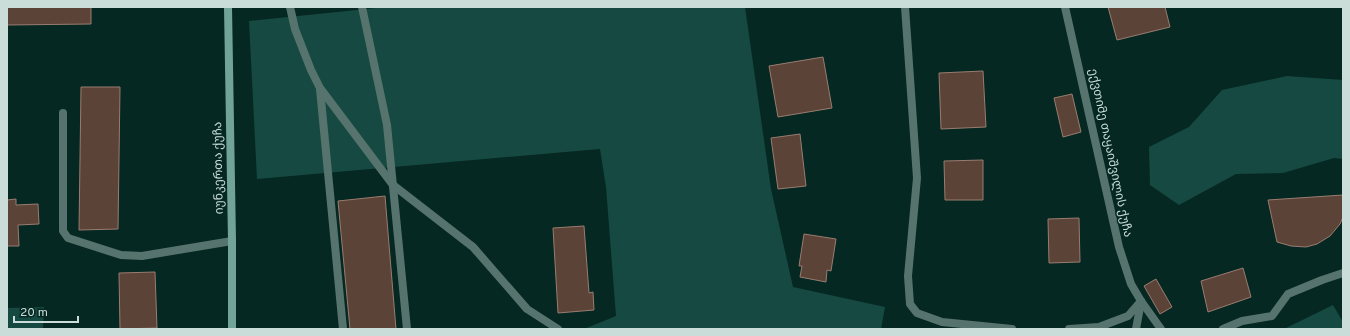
<svg xmlns="http://www.w3.org/2000/svg" width="1350" height="336" font-family="Overpass,'Noto Sans Georgian',sans-serif">
	<rect width="100%" height="100%" fill="#062822"/>
	<g fill="#164941">
		<polygon points="386,7 745,7 771,189 793,287 885,307 881,329 584,329 616,316 606,187 600,149 257,179 249,21"/>
		<polygon points="1287,76 1343,80 1343,159 1334,158 1283,173 1236,174 1179,205 1150,185 1149,147 1189,127 1222,90"/>
		<polygon points="1333,305 1343,322 1343,329 1284,329"/>
		<polygon points="44,307 43,329 7,329 7,308"/>
	</g>
	<g fill="#5c4338" stroke="#997c70">
		<polygon points="7,7 91,7 91,24 7,25"/>
		<polygon points="1108,7 1165,7 1170,27 1117,40"/>
		<polygon points="823,57 832,108 778,117 769,66"/>
		<polygon points="983,71 986,127 941,129 939,73"/>
		<polygon points="81,87 120,87 118,229 79,230"/>
		<polygon points="1072,94 1081,132 1063,137 1054,98"/>
		<polygon points="800,134 806,186 778,189 771,138"/>
		<polygon points="983,160 983,200 945,200 944,161"/>
		<polygon points="1343,195 1343,217 1340,224 1330,236 1317,244 1306,247 1291,246 1277,242 1268,200"/>
		<polygon points="385,196 396,329 350,329 338,201"/>
		<polygon points="16,199 16,205 38,204 39,224 18,225 19,246 7,246 7,200"/>
		<polygon points="1079,218 1080,262 1049,263 1048,219"/>
		<polygon points="584,226 589,293 593,292 594,310 558,313 553,228"/>
		<polygon points="804,234 836,239 831,271 827,270 826,282 800,277 802,266 799,266"/>
		<polygon points="1243,268 1251,297 1208,312 1201,281"/>
		<polygon points="155,272 157,328 120,329 119,273"/>
		<polygon points="1156,279 1172,307 1160,314 1144,286"/>
	</g>
	<g fill="none" stroke-linecap="round" stroke-linejoin="round">
		<g stroke="#56746d" stroke-width="8">
			<polyline points="290,7 295,29 311,70 320,88 393,185 473,247 527,309 558,329"/>
			<polyline points="362,7 387,125 407,329"/>
			<polyline points="905,7 917,178 908,276 910,304 917,313 942,322 1012,329"/>
			<polyline points="320,89 343,329"/>
			<polyline points="63,113 63,231 68,238 121,255 142,256 232,241"/>
			<polyline points="1141,301 1161,329"/>
			<polyline points="1069,329 1099,327 1128,316 1141,301"/>
			<polyline points="1136,329 1141,302"/>
			<polyline points="1223,329 1242,321 1272,316 1288,294 1322,280 1343,273"/>
		</g>
		<polyline stroke="#56746d" stroke-width="8" points="1065,7 1119,247 1131,284 1141,301"/>
		<polyline stroke="#72a399" stroke-width="8" points="228,7 232,241 232,329"/>
	</g>
	<g text-anchor="middle" dominant-baseline="central" stroke-width="3" stroke-linejoin="round" paint-order="stroke">
		<g font-size="12" fill="#cbddd9" stroke="#062822">
			<text transform="translate(1110 153) rotate(78)">ექვთიმე თაყაიშვილის ქუჩა</text>
			<text transform="translate(219 168) rotate(-91)">იუნკერთა ქუჩა</text>
		</g>
	</g>
	<rect width="1350" height="336" fill="none" stroke="#cbddd9" stroke-width="16"/>
	<path d="M14 316v6h64v-6" fill="none" stroke="#cbddd9" stroke-width="2"/>
	<text x="20" y="316" font-size="12" fill="#cbddd9" stroke="#062822" stroke-width="3" paint-order="stroke">20 m</text>
</svg>
